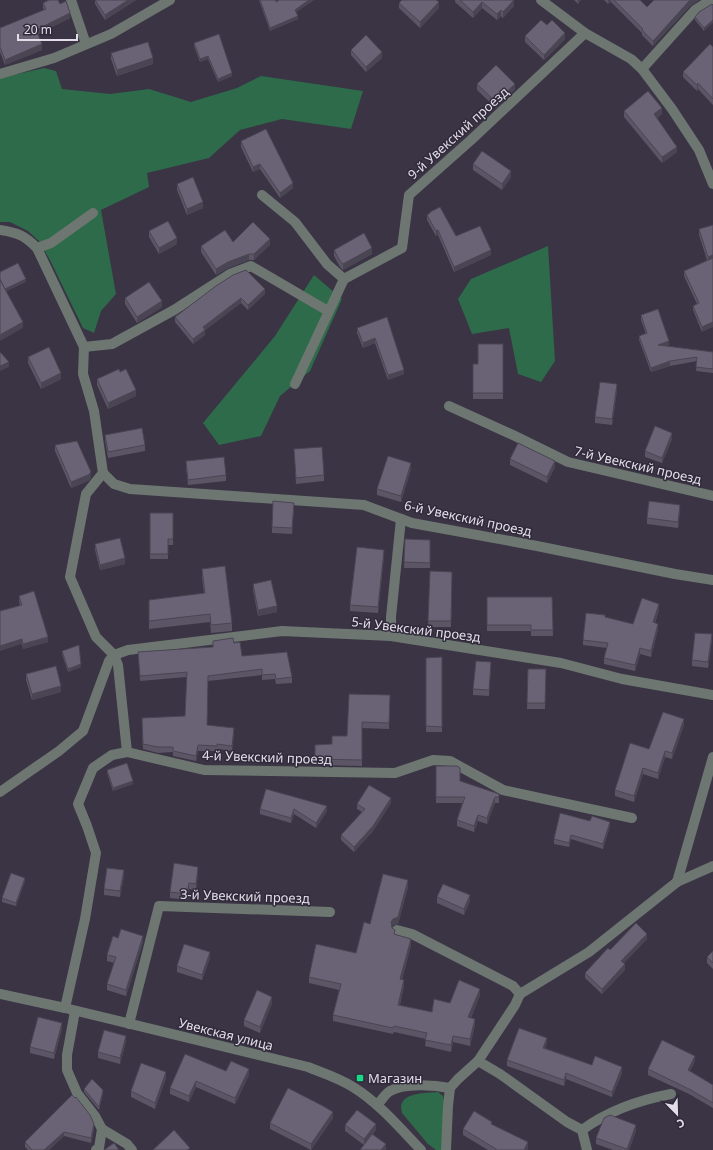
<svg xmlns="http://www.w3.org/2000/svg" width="713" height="1150" font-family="'Noto Sans',sans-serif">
	<rect width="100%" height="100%" fill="#3a3445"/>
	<g fill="#2e6b4a">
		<polygon points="44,68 56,71 62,89 110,94 149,89 191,102 237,88 261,76 363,91 351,129 282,119 240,130 209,158 147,173 149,187 101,210 116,294 101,311 94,333 83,328 50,260 39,241 28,231 10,222 0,222 0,78"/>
		<polygon points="548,246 555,361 541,382 518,374 509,328 472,334 458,299 471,279"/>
		<polygon points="314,275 342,299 310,371 280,396 261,436 219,445 203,423 275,336"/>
		<path d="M438,1092L443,1096L445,1106L442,1144L441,1150H436L428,1144L402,1113C402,1112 401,1107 401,1106C403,1092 428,1093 438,1092Z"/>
	</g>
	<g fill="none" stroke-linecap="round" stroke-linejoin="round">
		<g stroke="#6d7670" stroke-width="10">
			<polyline points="71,0 86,44"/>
			<polyline points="541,0 585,33 631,59 642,69 672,109 699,150 713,184"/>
			<polyline points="642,69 695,10 711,0"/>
			<polyline points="0,74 54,58 111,34 170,0"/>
			<polyline points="262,195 295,222 327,264 344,279"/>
			<path d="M0,230C18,233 24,235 37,248L84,347L83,374L94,411L103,473L86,494L70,577L96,637L114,655L118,665L127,752"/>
			<polyline points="37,248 51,243 93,213"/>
			<polyline points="84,347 112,344 174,310 230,274 251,266 328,311"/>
			<polyline points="295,384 344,279 402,248 409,195 471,140 585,33"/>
			<polyline points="449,406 513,435 568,462 713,496"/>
			<polyline points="103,473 114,484 130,489 364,505 412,523 537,546 675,574 713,580"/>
			<polyline points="391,636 391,617 401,519"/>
			<polyline points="0,792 59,751 83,731 109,661 114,655 128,650 282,631 391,636 561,663 622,679 713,695"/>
			<polyline points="677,882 713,757"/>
			<polyline points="397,930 412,934 513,986 520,994"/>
			<path d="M0,994L65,1008L308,1067C323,1073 339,1078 353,1087C379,1103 400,1128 421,1150"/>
			<polyline points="65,1008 85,919 96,853 87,826 78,804 93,768 112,755 127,752 204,770 395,773 433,760 450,761 503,790 632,818"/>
			<polyline points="75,1011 67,1055 67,1070 77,1093 95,1116 102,1129 127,1144 132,1150"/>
			<polyline points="129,1024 159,906 330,912"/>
			<polyline points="478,1061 500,1074 567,1122 582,1130 587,1150"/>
			<path d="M377,1105C381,1101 385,1094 390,1091C405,1083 434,1085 450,1088"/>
			<path d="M582,1130C608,1111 639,1100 671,1094"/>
			<polyline points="96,1150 99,1148 102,1129"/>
			<polyline points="446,1150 448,1106 450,1088 458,1079 478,1061 515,1005 520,994 589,952 677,882 713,866"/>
		</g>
	</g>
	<g fill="#5b5565">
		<polygon points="95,0 136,0 105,20 95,4"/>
		<polygon points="259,0 276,0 276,2 279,0 314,0 296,12 298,19 270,31"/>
		<polygon points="455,0 514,0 514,6 503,18 501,16 497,20 482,8 473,18 455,2"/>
		<polygon points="574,0 581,0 578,4"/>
		<polygon points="604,0 640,0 647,7 654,0 699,0 690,6 653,46 642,35 642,33 611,2 608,4"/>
		<polygon points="43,3 60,4 70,18 38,34 42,50 5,65 0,52 0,28 44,10 43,8"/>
		<polygon points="399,3 439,8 420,28 399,8"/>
		<polygon points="712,4 704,31 695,20 695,17"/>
		<polygon points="547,25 565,39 544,60 525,42 525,36"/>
		<polygon points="194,43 232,76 218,82 208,59 200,62 194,46"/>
		<polygon points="713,47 713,105 698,89 697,91 683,77 683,72"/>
		<polygon points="351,50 382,58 366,72 351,55"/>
		<polygon points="111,53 153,64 117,76 111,59"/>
		<polygon points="477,84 515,89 496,108 477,90"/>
		<polygon points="624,111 662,114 657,118 677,152 662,163 624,117"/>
		<polygon points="241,141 293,188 280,198 260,169 253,172 241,147"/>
		<polygon points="473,164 511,177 502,190 473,170"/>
		<polygon points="177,184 203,208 187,215 177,190"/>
		<polygon points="430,212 456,236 491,255 454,272 438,235 436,236 427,220 427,215 430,213"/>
		<polygon points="713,225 702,332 693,310 693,306 697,304 684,276 684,271 707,260 699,235 699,229"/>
		<polygon points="149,231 177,244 159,254 149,237"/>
		<polygon points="233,242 270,245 254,260 249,260 228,268 216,275 201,252 201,246"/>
		<polygon points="334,250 372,254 343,270 340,267 334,256"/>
		<polygon points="216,286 265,294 248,310 241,303 205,330 205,335 193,344 175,322 175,317"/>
		<polygon points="125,298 162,307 137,323 125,304"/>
		<polygon points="641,315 669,345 667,346 713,352 713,373 696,371 697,361 670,366 651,372 639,340 639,336 646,334 641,320"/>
		<polygon points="387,317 404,374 388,380 375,343 363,348 357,333 357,328"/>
		<polygon points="503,344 503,399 473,399 473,364 478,364"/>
		<polygon points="28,357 61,379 41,389 28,363"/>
		<polygon points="120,372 136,396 108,409 97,385 97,379"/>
		<polygon points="617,390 612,425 595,423 595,417"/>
		<polygon points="105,435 145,445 145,451 108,458 105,441"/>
		<polygon points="672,439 662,463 645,457 645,451"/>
		<polygon points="55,445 91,478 88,481 71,488 55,451"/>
		<polygon points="294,449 324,475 324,481 296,484"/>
		<polygon points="510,459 555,467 547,483 510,465"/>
		<polygon points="186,461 226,475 226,481 188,485 186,467"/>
		<polygon points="411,469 401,502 377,495 377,489"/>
		<polygon points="294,509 292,534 272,533 272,527"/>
		<polygon points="680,511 678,528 647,524 647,518"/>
		<polygon points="150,513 173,513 173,545 168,545 168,559 150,559"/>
		<polygon points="405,539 430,540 430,568 404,568"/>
		<polygon points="95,544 125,564 100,570 95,550"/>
		<polygon points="384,556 378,613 350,611 350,605"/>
		<polygon points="202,569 232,623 232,631 211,633 210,622 149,629 149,600 204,594 202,577"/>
		<polygon points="430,571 452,572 451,627 428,627"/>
		<polygon points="253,584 277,612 258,616 253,590"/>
		<polygon points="19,596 48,642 23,649 22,644 20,605 19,601"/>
		<polygon points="487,597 552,597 553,636 531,636 531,631 487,631"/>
		<polygon points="659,610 655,623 658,629 651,657 640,654 635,671 604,664 604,658 607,648 583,645 583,640 605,617 633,624"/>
		<polygon points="712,640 708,668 692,666 692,660"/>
		<polygon points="213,641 234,643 242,656 292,677 292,683 276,684 275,679 262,680 262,675 208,681 207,725 234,734 232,751 217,749 217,751 198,751 196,761 173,756 173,752 158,753 143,749 142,723 185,716 187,677 140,681 138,652 213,647"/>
		<polygon points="62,651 81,667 68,672 62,654"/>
		<polygon points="442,657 442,732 426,732 426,658"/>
		<polygon points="491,667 489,696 473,695 473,689"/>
		<polygon points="528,669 546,669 545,709 527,709"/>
		<polygon points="26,674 61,692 32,700 26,680"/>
		<polygon points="390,695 389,729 362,728 362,766 315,765 315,745 332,744 347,736"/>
		<polygon points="684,725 672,759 665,757 658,779 643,774 634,802 615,796 615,790 649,749"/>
		<polygon points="436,766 460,781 499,794 499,803 495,803 487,824 478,821 474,832 457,826 457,820 462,803 436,803"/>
		<polygon points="107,770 133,784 113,791 107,773"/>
		<polygon points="266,789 327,811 316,828 294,814 291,823 260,814 260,809"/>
		<polygon points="391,803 373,831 354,852 341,840 341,835 362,812 357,809 357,804"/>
		<polygon points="560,813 610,826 603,849 571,839 569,847 554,844 554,839"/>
		<polygon points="198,873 196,890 189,889 187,900 170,898 170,892"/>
		<polygon points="124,876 120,897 104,895 104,889"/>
		<polygon points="25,881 16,906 2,902 2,898"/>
		<polygon points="408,887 398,924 393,925 392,927 395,935 411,945 402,980 404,986 400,1005 432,1012 450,1003 480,995 471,1018 475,1025 470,1046 453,1042 451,1052 425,1046 426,1039 394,1032 393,1034 333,1021 333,1015 339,990 309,983 309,977 356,953 370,924"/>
		<polygon points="437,897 470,901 464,915 437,903"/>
		<polygon points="118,938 143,942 126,996 107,990 107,984 114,963 107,961 107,955"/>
		<polygon points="647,939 624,963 625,970 602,994 585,978 585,973 610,950"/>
		<polygon points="713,951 713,969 707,963 707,957"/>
		<polygon points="210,958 202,980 177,972 177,966"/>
		<polygon points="272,1003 260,1033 244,1026 244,1020"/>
		<polygon points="62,1028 54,1059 30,1053 30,1047"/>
		<polygon points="126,1041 120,1064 98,1058 98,1052"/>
		<polygon points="547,1043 545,1048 592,1065 622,1073 612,1097 566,1079 564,1086 507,1066 507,1060"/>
		<polygon points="695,1061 690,1071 713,1085 713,1108 689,1094 648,1075 648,1069"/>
		<polygon points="226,1071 249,1075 235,1104 196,1087 189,1102 170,1094 170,1088"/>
		<polygon points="166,1078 155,1109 131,1097 131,1091"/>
		<polygon points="84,1089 103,1093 99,1110 84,1092"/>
		<polygon points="72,1095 94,1129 91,1143 64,1136 49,1150 28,1150 25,1147 25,1142"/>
		<polygon points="333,1118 311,1150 270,1129 270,1123"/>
		<polygon points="492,1124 528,1148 527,1150 488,1150 463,1135 463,1129"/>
		<polygon points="345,1125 376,1130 373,1134 386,1150 364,1145 345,1131"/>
		<polygon points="636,1131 629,1150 613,1150 596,1144 596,1138"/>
	</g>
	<g fill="#4a4553">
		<polygon points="128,0 136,0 105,20 105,15"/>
		<polygon points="309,0 314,0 295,13 295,10"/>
		<polygon points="514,0 514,6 503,18 503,12"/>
		<polygon points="578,0 581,0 578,4"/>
		<polygon points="608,0 611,0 611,2 608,4"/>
		<polygon points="690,0 699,0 690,6 653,46 653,41"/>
		<polygon points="439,2 439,8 420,28 420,22"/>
		<polygon points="482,2 482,8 473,18 473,12"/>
		<polygon points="501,10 501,16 497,20 497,14"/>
		<polygon points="70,13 70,18 36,35 36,30"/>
		<polygon points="298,16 298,19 270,31 270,28"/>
		<polygon points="713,20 713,23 704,31 704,28"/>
		<polygon points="565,33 565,39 544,60 544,55"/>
		<polygon points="42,44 42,50 5,65 5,60"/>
		<polygon points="382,52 382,58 366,72 366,67"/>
		<polygon points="208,56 208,59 200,62 200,59"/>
		<polygon points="153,58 153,64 117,76 117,70"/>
		<polygon points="232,73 232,76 218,82 218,79"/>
		<polygon points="698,83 698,89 697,91 697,85"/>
		<polygon points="515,84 515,89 496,108 496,102"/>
		<polygon points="662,108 662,114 654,120 654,114"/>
		<polygon points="677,147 677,152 662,163 662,157"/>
		<polygon points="260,164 260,169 253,172 253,167"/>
		<polygon points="511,171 511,177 502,190 502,184"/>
		<polygon points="293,183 293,188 280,198 280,193"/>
		<polygon points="203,202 203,208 187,215 187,209"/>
		<polygon points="438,230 438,235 436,236 436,231"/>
		<polygon points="177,238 177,244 159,254 159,248"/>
		<polygon points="270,239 270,245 254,260 254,254"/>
		<polygon points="372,248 372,254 343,270 343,264"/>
		<polygon points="491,250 491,255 454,272 454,267"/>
		<polygon points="249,254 249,260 228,268 216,275 216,269 228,262"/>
		<polygon points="713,255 713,261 708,263 708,257"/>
		<polygon points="26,279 26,282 5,292 5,289"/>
		<polygon points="265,289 265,294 248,310 248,305"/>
		<polygon points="241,298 241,303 203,332 203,327"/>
		<polygon points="162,301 162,307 137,323 137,317"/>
		<polygon points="23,322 23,328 0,341 0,335"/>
		<polygon points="713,322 713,327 702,332 702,327"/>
		<polygon points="205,330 205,335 193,344 193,339"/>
		<polygon points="375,338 375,343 363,348 363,343"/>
		<polygon points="669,341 669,345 658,350 658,345"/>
		<polygon points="670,361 670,366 651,372 651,368"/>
		<polygon points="9,362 9,367 0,371 0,366"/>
		<polygon points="404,370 404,374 388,380 388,375"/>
		<polygon points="61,373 61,379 41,389 41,383"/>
		<polygon points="617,384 617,390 612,425 612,419"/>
		<polygon points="136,390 136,396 108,409 108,403"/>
		<polygon points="672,433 672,439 662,463 662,458"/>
		<polygon points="555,461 555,467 547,483 547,477"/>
		<polygon points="411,463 411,469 401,502 401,496"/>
		<polygon points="91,472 91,478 88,481 71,488 71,482"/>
		<polygon points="680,505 680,511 678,528 678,522"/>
		<polygon points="384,550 384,556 378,613 378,607"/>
		<polygon points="125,558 125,564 100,570 100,565"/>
		<polygon points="659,604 659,610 653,628 653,622"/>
		<polygon points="277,606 277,612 258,616 258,610"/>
		<polygon points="658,624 658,629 651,657 651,651"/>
		<polygon points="712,634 712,640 708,668 708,662"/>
		<polygon points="48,637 48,642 23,649 23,644"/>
		<polygon points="22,639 22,644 0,651 0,646"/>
		<polygon points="640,648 640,654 635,671 635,665"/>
		<polygon points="81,664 81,667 68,672 68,669"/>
		<polygon points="61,686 61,692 32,700 32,694"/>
		<polygon points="684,719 684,725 672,759 672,753"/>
		<polygon points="234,728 234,734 232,751 232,746"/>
		<polygon points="198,745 198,751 196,761 196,756"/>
		<polygon points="665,751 665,757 658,779 658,773"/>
		<polygon points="643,768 643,774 634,802 634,796"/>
		<polygon points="133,781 133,784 113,791 113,788"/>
		<polygon points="495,797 495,803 487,824 487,818"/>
		<polygon points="391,798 391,803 373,831 354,852 354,847"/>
		<polygon points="327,806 327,811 316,828 316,823"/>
		<polygon points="294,809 294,814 291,823 291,818"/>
		<polygon points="478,815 478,821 474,832 474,826"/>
		<polygon points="610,822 610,826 603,849 603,844"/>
		<polygon points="571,835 571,839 569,847 569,843"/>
		<polygon points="198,867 198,873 196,890 196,884"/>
		<polygon points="124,870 124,876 120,897 120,891"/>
		<polygon points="25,878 25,881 16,906 16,903"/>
		<polygon points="408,880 408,887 398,924 393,925 391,929 391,922"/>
		<polygon points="189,883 189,889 187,900 187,894"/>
		<polygon points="470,895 470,901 464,915 464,909"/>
		<polygon points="647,934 647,939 621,966 621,961"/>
		<polygon points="143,936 143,942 126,996 126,990"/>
		<polygon points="411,939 411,945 400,986 400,979"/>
		<polygon points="210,952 210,958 202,980 202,975"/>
		<polygon points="625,964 625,970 602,994 602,989"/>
		<polygon points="404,980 404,986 398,1011 398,1005"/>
		<polygon points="480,989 480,995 468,1024 468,1017"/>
		<polygon points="272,997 272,1003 260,1033 260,1027"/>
		<polygon points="475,1019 475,1025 470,1046 470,1039"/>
		<polygon points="62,1023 62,1028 54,1059 54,1053"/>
		<polygon points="126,1036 126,1041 120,1064 120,1058"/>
		<polygon points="453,1036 453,1042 451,1052 451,1045"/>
		<polygon points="547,1038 547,1043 543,1053 543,1048"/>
		<polygon points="695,1056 695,1061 688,1075 688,1070"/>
		<polygon points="622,1067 622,1073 612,1097 612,1092"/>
		<polygon points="249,1069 249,1075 235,1104 235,1098"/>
		<polygon points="166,1072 166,1078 155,1109 155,1103"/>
		<polygon points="566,1073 566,1079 564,1086 564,1080"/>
		<polygon points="196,1081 196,1087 189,1102 189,1096"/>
		<polygon points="103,1090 103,1093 99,1110 99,1107"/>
		<polygon points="333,1112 333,1118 311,1150 311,1144"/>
		<polygon points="94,1124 94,1129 91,1143 91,1138"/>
		<polygon points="376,1124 376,1130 364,1145 364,1139"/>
		<polygon points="636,1125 636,1131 629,1150 627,1150"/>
		<polygon points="64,1132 64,1136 49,1150 44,1150"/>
		<polygon points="528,1142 528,1148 527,1150 524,1150"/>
		<polygon points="386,1144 386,1150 381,1150"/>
	</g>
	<g fill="#6a6376" stroke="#4a4553">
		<polygon points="49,0 58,0 60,4 66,1 70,13 36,30 42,44 5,60 0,47 0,28 46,9 43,3"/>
		<polygon points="95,0 128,0 105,15"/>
		<polygon points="260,0 276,0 276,2 279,0 309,0 295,10 298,16 270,28"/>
		<polygon points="402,0 436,0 439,2 420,22 399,3"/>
		<polygon points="460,0 514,0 503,12 501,10 497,14 482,2 473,12"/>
		<polygon points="614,0 640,0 647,7 654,0 690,0 653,41 642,30 643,29"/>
		<polygon points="712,4 713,5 713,20 704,28 695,17 699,12"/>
		<polygon points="541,20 547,25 552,20 565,33 544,55 525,36"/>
		<polygon points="219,34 232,73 218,79 208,56 200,59 194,43"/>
		<polygon points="366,35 382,52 366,67 351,50"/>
		<polygon points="148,42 153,58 117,70 111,53"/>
		<polygon points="710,44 713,47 713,99 698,83 697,85 683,72"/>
		<polygon points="496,65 515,84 496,102 477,84"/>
		<polygon points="648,91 662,108 654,114 677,147 662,157 624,111"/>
		<polygon points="266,129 293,183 280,193 260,164 253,167 241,141"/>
		<polygon points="482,151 511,171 502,184 473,164"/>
		<polygon points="193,177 203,202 187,209 177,184"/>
		<polygon points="440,207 456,236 480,226 491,250 454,267 438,230 436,231 427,215 430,213 430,212"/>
		<polygon points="168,221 177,238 159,248 149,231"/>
		<polygon points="253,222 270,239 254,254 249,254 228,262 216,269 201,246 225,230 233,242"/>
		<polygon points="713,225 713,255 708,257 699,229"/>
		<polygon points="364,233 372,248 343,264 340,261 334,250"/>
		<polygon points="713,258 713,322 702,327 693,306 699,303 684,271"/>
		<polygon points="18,263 26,279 5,289 0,279 0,272"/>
		<polygon points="246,270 265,289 248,305 241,298 203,327 205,330 193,339 175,317 216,286 233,275"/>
		<polygon points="0,280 23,322 0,335"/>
		<polygon points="149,282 162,301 137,317 125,298"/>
		<polygon points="658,309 669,341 658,345 713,352 713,369 696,367 697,357 670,361 651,368 639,336 647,333 641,315"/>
		<polygon points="387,317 404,370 388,375 375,338 363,343 357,328"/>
		<polygon points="478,344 503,344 503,393 473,393 473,364 478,364"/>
		<polygon points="49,347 61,373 41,383 28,357"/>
		<polygon points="0,352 9,362 0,366"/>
		<polygon points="119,369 120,372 126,369 136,390 108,403 97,379"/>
		<polygon points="600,382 617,384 612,419 595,417"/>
		<polygon points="655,426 672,433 662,458 645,451"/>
		<polygon points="142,428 145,445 108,452 105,435"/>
		<polygon points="77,441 91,472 88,475 71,482 55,445"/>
		<polygon points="518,443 555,461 547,477 510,459"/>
		<polygon points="322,447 324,475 296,478 294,449"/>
		<polygon points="388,456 411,463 401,496 377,489"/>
		<polygon points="224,457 226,475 188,480 186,461"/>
		<polygon points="273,501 294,503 292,528 272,527"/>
		<polygon points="649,501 680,505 678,522 647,518"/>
		<polygon points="150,513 173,513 173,539 168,539 168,554 150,554"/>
		<polygon points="120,538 125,558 100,565 95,544"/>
		<polygon points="405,539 430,540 430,563 404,562"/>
		<polygon points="357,547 384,550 378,607 350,605"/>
		<polygon points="225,566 232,623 211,625 210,614 149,621 149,600 205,593 202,569"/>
		<polygon points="430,571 452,572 451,621 428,621"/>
		<polygon points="271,580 277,606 258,610 253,584"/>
		<polygon points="34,591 48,637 23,644 22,639 0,646 0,611 22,605 19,596"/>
		<polygon points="487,597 552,597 553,630 531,630 531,625 487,625"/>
		<polygon points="642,598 659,604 653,622 658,624 651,651 640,648 635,665 604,658 608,643 583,640 586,613 605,615 605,617 633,624"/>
		<polygon points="695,633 712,634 708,662 692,660"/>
		<polygon points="233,638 234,643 240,642 242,656 287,652 292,677 276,679 275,674 262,675 262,669 208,676 207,725 234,728 232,746 217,744 217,746 198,745 196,756 173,751 173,747 158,747 143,744 142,718 185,716 187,672 140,676 138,652 213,647 213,641"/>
		<polygon points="79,645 81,664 68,669 62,651"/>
		<polygon points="442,657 442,727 426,726 426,658"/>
		<polygon points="476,661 491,662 489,690 473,689"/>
		<polygon points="56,666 61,686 32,694 26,674"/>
		<polygon points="528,669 546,669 545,703 527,703"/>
		<polygon points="349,694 390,695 389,723 362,722 362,760 315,759 315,745 332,744 332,736 347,736"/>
		<polygon points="663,712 684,719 672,753 665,751 658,773 643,768 634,796 615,790 630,743 649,749"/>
		<polygon points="127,763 133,781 113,788 107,770"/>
		<polygon points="436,766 457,766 460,768 460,781 499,794 499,797 495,797 487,818 478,815 474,826 457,820 465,797 436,797"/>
		<polygon points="369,785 391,798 373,826 354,847 341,835 365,809 357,804"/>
		<polygon points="266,789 327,806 316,823 294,809 291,818 260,809"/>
		<polygon points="560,813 590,821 592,816 610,822 603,844 571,835 569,843 554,839"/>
		<polygon points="174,863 198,867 196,884 189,883 187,894 170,892"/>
		<polygon points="107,868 124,870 120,891 104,889"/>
		<polygon points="11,873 25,878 16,903 2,898"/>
		<polygon points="383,874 408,880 398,917 393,919 391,922 392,928 395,930 394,934 411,939 400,979 404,980 398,1005 432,1012 434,999 450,1003 459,980 480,989 468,1017 475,1019 470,1039 453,1036 451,1045 425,1040 427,1033 394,1026 393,1028 333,1015 341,984 309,977 316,944 356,953 364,922 370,924"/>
		<polygon points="443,884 470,895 464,909 437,897"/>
		<polygon points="636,923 647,934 621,961 625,964 602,989 585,973 608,948 610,950"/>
		<polygon points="121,929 143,936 126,990 107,984 116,957 107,955 113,936 118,938"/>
		<polygon points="184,944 210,952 202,975 177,966"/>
		<polygon points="713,951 713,963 707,957"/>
		<polygon points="257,990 272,997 260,1027 244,1020"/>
		<polygon points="38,1017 62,1023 54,1053 30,1047"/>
		<polygon points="519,1028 547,1038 543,1048 592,1065 595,1056 622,1067 612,1092 566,1073 564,1080 507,1060"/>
		<polygon points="104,1030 126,1036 120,1058 98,1052"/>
		<polygon points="662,1040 695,1056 688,1070 713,1085 713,1103 689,1089 648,1069"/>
		<polygon points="185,1054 226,1071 231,1061 249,1069 235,1098 196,1081 189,1096 170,1088"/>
		<polygon points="141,1063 166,1072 155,1103 131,1091"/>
		<polygon points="92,1079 103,1090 99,1107 84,1089"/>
		<polygon points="288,1088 323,1106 333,1112 311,1144 270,1123"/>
		<polygon points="72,1095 75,1098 76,1097 90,1115 94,1124 91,1138 64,1132 44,1150 32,1150 25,1142"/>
		<polygon points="357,1110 376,1124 364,1139 345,1125"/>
		<polygon points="474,1111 492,1122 491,1124 528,1142 524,1150 496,1150 496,1149 463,1129"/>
		<polygon points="610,1115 636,1125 627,1149 596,1138 604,1118"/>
		<polygon points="174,1130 190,1148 187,1150 153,1150"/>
		<polygon points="372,1134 386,1144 381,1150 360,1150"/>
		<polygon points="114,1143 119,1150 104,1150"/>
	</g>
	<rect fill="#19d989" stroke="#302a3a" stroke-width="1.5" x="356" y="1074" width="8" height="8" rx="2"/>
	<g text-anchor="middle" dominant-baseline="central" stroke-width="3" stroke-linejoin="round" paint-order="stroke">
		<g font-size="13" fill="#e2dee9" stroke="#302a3a">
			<text transform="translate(458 133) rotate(-42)">9-й Увекский проезд</text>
			<text transform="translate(638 465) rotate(13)">7-й Увекский проезд</text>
			<text transform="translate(468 518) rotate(12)">6-й Увекский проезд</text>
			<text transform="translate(416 629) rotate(7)">5-й Увекский проезд</text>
			<text transform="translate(267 757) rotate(2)">4-й Увекский проезд</text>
			<text transform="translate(245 896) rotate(2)">3-й Увекский проезд</text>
			<text transform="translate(226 1034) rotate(14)">Увекская улица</text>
		</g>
		<g font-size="13" fill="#e2dee9" stroke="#302a3a" text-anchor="start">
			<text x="368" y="1078">Магазин</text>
		</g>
	</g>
	<g transform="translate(677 1114) rotate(157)" stroke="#302a3a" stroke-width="3" paint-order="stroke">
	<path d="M0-3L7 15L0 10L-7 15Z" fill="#e2dee9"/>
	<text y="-6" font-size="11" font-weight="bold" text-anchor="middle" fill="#e2dee9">С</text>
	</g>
	<path d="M18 34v6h59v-6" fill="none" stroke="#e2dee9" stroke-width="2"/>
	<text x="24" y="34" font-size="12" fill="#e2dee9" stroke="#302a3a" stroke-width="3" paint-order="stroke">20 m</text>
</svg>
